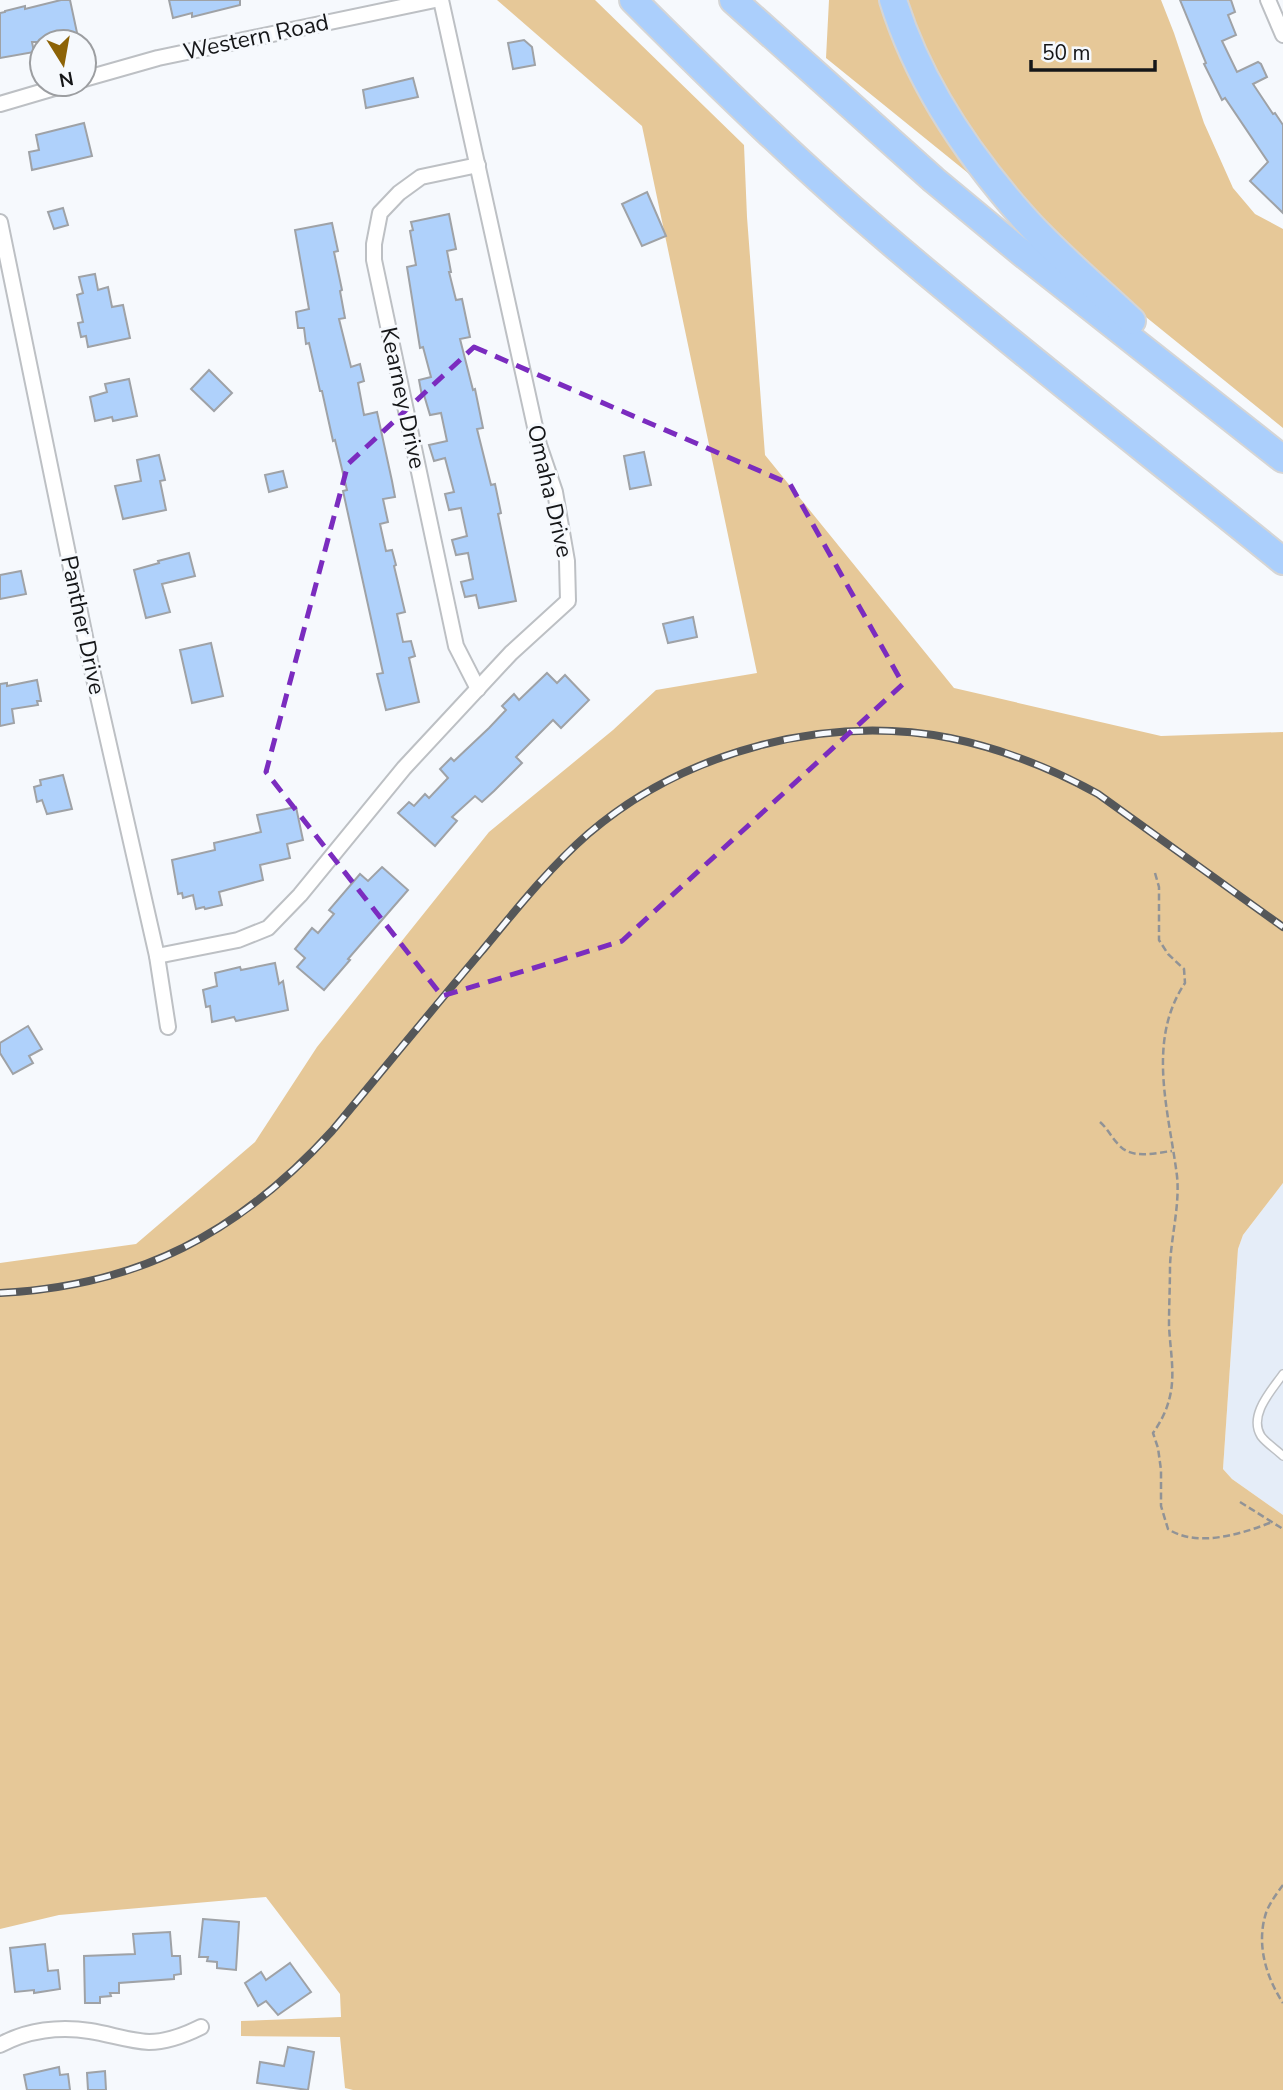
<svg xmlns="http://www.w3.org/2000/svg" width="1283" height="2090" font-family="'Nunito Sans',sans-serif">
	<rect width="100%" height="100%" fill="#f6f9fd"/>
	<polygon fill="#e5edf8" points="1283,1183 1283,1515 1232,1479 1223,1469 1238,1249 1243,1235"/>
	<g fill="#e6c898">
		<polygon points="497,0 595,0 744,145 747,217 765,455 954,688 1161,736 1283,732 1283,1183 1243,1235 1238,1249 1223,1469 1232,1479 1283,1515 1283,2090 353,2090 345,2088 340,2037 241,2036 241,2021 341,2017 340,1994 266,1897 59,1915 0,1929 0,1263 136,1244 255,1142 317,1047 489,832 613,730 656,690 757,673 642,126"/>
		<polygon points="829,0 1161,0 1174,33 1204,123 1233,188 1255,214 1283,229 1283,428 826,58"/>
	</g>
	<g fill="#afd1fb" stroke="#9fa2a6" stroke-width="2">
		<polygon points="61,0 70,0 79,42 32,42 34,52 0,58 0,13 5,12 5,11 25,6 25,9"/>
		<polygon points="169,0 240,0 240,5 192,17 192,13 173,18"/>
		<polygon points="1180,0 1231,0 1235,12 1228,15 1236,35 1222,41 1237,72 1258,62 1261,64 1267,77 1253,84 1273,114 1275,113 1283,125 1283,213 1250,181 1268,162 1225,98 1222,100 1204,64 1206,63"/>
		<polygon points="524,40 532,47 535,65 513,69 508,43"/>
		<polygon points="413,78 418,97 366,108 363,90"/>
		<polygon points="84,123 92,156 32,170 29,152 39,150 36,135"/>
		<polygon points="647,192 666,236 642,246 622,204"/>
		<polygon points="63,208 68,225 54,229 48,212"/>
		<polygon points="449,214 456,249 447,251 451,272 449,272 456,300 462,299 470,337 460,339 473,390 475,389 483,428 477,429 491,485 495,484 501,513 498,514 516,601 479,608 476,595 465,597 461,582 473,579 468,553 456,555 452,540 467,536 461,508 449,510 445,494 454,492 445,458 434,461 429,445 447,441 441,413 430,415 424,395 422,396 419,380 431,377 423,347 420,348 407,267 416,265 410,231 413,230 411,222"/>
		<polygon points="332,223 338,251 334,252 342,290 340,291 345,318 339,319 351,367 360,364 364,381 358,383 364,415 377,412 392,481 395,497 383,499 388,522 380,524 386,551 392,550 396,565 394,566 405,612 397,614 403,642 411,641 415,656 409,658 419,702 386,710 377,674 383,673 343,491 347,490 335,440 333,441 322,391 320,391 309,343 306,344 304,328 298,328 296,312 309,309 295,230"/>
		<polygon points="95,274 98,290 108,287 112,307 123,305 130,338 88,347 86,336 81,337 78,323 83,322 77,295 83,293 79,277"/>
		<polygon points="209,370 232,393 214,411 191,389"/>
		<polygon points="129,379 137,416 113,421 112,417 95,421 90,397 107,392 105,384"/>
		<polygon points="644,452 651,485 630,489 624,456"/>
		<polygon points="159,455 165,480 160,481 166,510 123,519 115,486 141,481 137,460"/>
		<polygon points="283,471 287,487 269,492 265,475"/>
		<polygon points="189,553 195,576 162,584 170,612 146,618 134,570 159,563 158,561"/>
		<polygon points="21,571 26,594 0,599 0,575"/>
		<polygon points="693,617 697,637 668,643 663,624"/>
		<polygon points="211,643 223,696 192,703 180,650"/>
		<polygon points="547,673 557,683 565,675 589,700 561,728 553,720 516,757 522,763 494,791 482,802 475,796 452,817 457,821 435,846 398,813 409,802 414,806 425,794 429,798 448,778 440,769 451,758 454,761 489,728 506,710 502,706 514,694 519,700"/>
		<polygon points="37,680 41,701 37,701 38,705 12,709 14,723 0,726 0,684 7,683 7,686"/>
		<polygon points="63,775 72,809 47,814 42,800 37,802 34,787 41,785 40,780"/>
		<polygon points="296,807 303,840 287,844 290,858 260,865 263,880 219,892 222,905 205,909 204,907 196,909 193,895 183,898 182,893 178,894 172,860 215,850 214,843 261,832 257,815"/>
		<polygon points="382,867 408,890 348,959 350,960 324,990 297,967 305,958 295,949 312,928 318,933 334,914 329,910 360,874 368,881"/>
		<polygon points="275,963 279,984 283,981 288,1010 236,1021 234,1017 212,1022 210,1006 206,1007 203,990 217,986 215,973 240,967 241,970"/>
		<polygon points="28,1026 42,1049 29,1056 33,1063 13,1074 0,1053 0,1043"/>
		<polygon points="203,1919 239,1922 236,1970 217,1968 217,1962 207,1961 208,1957 199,1957"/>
		<polygon points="170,1932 172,1956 180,1956 181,1974 174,1975 174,1979 119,1983 119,1993 110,1993 111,1996 100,1997 100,2003 85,2003 84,1956 135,1954 133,1934"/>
		<polygon points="45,1944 48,1971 58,1970 60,1989 34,1993 34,1990 15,1992 10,1948"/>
		<polygon points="290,1963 311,1992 278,2015 266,2001 258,2006 245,1983 261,1972 266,1980"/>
		<polygon points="288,2047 314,2052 308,2090 257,2083 260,2062 284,2066"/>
		<polygon points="59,2067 60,2075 68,2074 70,2090 27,2090 24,2075"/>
		<polygon points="105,2071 106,2090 88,2090 87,2073"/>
	</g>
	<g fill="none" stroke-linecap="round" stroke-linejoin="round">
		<g stroke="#bdc0c4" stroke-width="10">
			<path id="lane" d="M1283,1374C1272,1390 1248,1415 1261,1436C1266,1443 1277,1450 1283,1456"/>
		</g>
		<g stroke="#bdc0c4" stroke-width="18">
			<g id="street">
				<polyline points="1268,0 1283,35"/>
				<polyline points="84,79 158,58 435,0"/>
				<polyline points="0,104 68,84"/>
				<polyline points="0,222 90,661 157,956 168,1027"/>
				<polyline points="478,689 456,646 374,260 374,244 380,213 399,193 421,177 478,165"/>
				<polyline points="157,956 238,940 268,928 300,895 404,768 511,653 568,601 567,561 555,492 539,445 441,0"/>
				<path d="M0,2045C27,2030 60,2026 90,2031C110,2034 129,2041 149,2042C168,2042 185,2035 201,2027"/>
			</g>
		</g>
		<g stroke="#d5d5d5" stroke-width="30">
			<g id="highway">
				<path d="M633,0C719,86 807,172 900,250C1025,356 1155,457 1283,561"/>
				<polyline points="733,0 934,180 1022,253 1283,459"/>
				<path d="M893,0C918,81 968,155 1024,218C1057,255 1096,287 1132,321"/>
			</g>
		</g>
		<g stroke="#919396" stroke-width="2.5" stroke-dasharray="7 3.5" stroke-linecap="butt">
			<path d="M1155,873L1159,887V940L1168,954L1184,969L1185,983C1146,1041 1169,1112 1177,1176C1180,1205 1171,1237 1170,1266C1170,1286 1169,1306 1169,1325C1170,1350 1176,1376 1169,1400C1166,1412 1160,1423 1153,1433L1158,1448L1161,1470V1506L1168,1529C1197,1548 1242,1534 1272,1522"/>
			<path d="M1100,1122C1108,1129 1111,1137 1118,1144C1131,1160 1154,1153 1172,1151"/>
			<polyline points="1240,1502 1283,1529"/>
			<path d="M1283,1885C1277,1893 1269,1904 1266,1913C1256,1944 1266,1977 1283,2003"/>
		</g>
		<use href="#lane" stroke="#fff" stroke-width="7"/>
		<use href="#street" stroke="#fff" stroke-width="14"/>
		<use href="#highway" stroke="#abcffc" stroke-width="26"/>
		<g stroke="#555759" stroke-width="8">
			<path id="rail" d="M0,1293C139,1286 239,1233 332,1131C382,1071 431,1011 481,952C515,911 548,869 588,834C685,751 825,714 950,738C1003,749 1051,768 1098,794L1283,927"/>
		</g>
		<use href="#rail" stroke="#f6f9fd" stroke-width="5" stroke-dasharray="16" stroke-linecap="butt"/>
	</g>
	<path fill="none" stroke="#7b2cbf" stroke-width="5" stroke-dasharray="14 9" stroke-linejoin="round" d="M474,347L790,484L903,684L622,941L442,996L266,772L348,464Z"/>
	<g text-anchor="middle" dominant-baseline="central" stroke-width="6" stroke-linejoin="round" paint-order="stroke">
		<g font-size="23" fill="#151618" stroke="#f6f9fd">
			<text transform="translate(256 37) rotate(-12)">Western Road</text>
			<text transform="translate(403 398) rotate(78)">Kearney Drive</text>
			<text transform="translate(550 491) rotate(77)">Omaha Drive</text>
			<text transform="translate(83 625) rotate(78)">Panther Drive</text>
		</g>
	</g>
	<g transform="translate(63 63) rotate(169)"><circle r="33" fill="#f6f9fd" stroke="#9c9ea1" stroke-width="2"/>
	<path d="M0-5L12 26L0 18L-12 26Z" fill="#8d6307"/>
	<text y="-10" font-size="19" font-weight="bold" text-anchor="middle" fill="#151618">N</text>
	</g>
	<path d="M1031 60v10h124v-10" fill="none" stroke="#151618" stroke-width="3.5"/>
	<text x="1042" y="60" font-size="21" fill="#151618" stroke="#f6f9fd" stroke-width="5" paint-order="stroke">50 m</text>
</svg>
